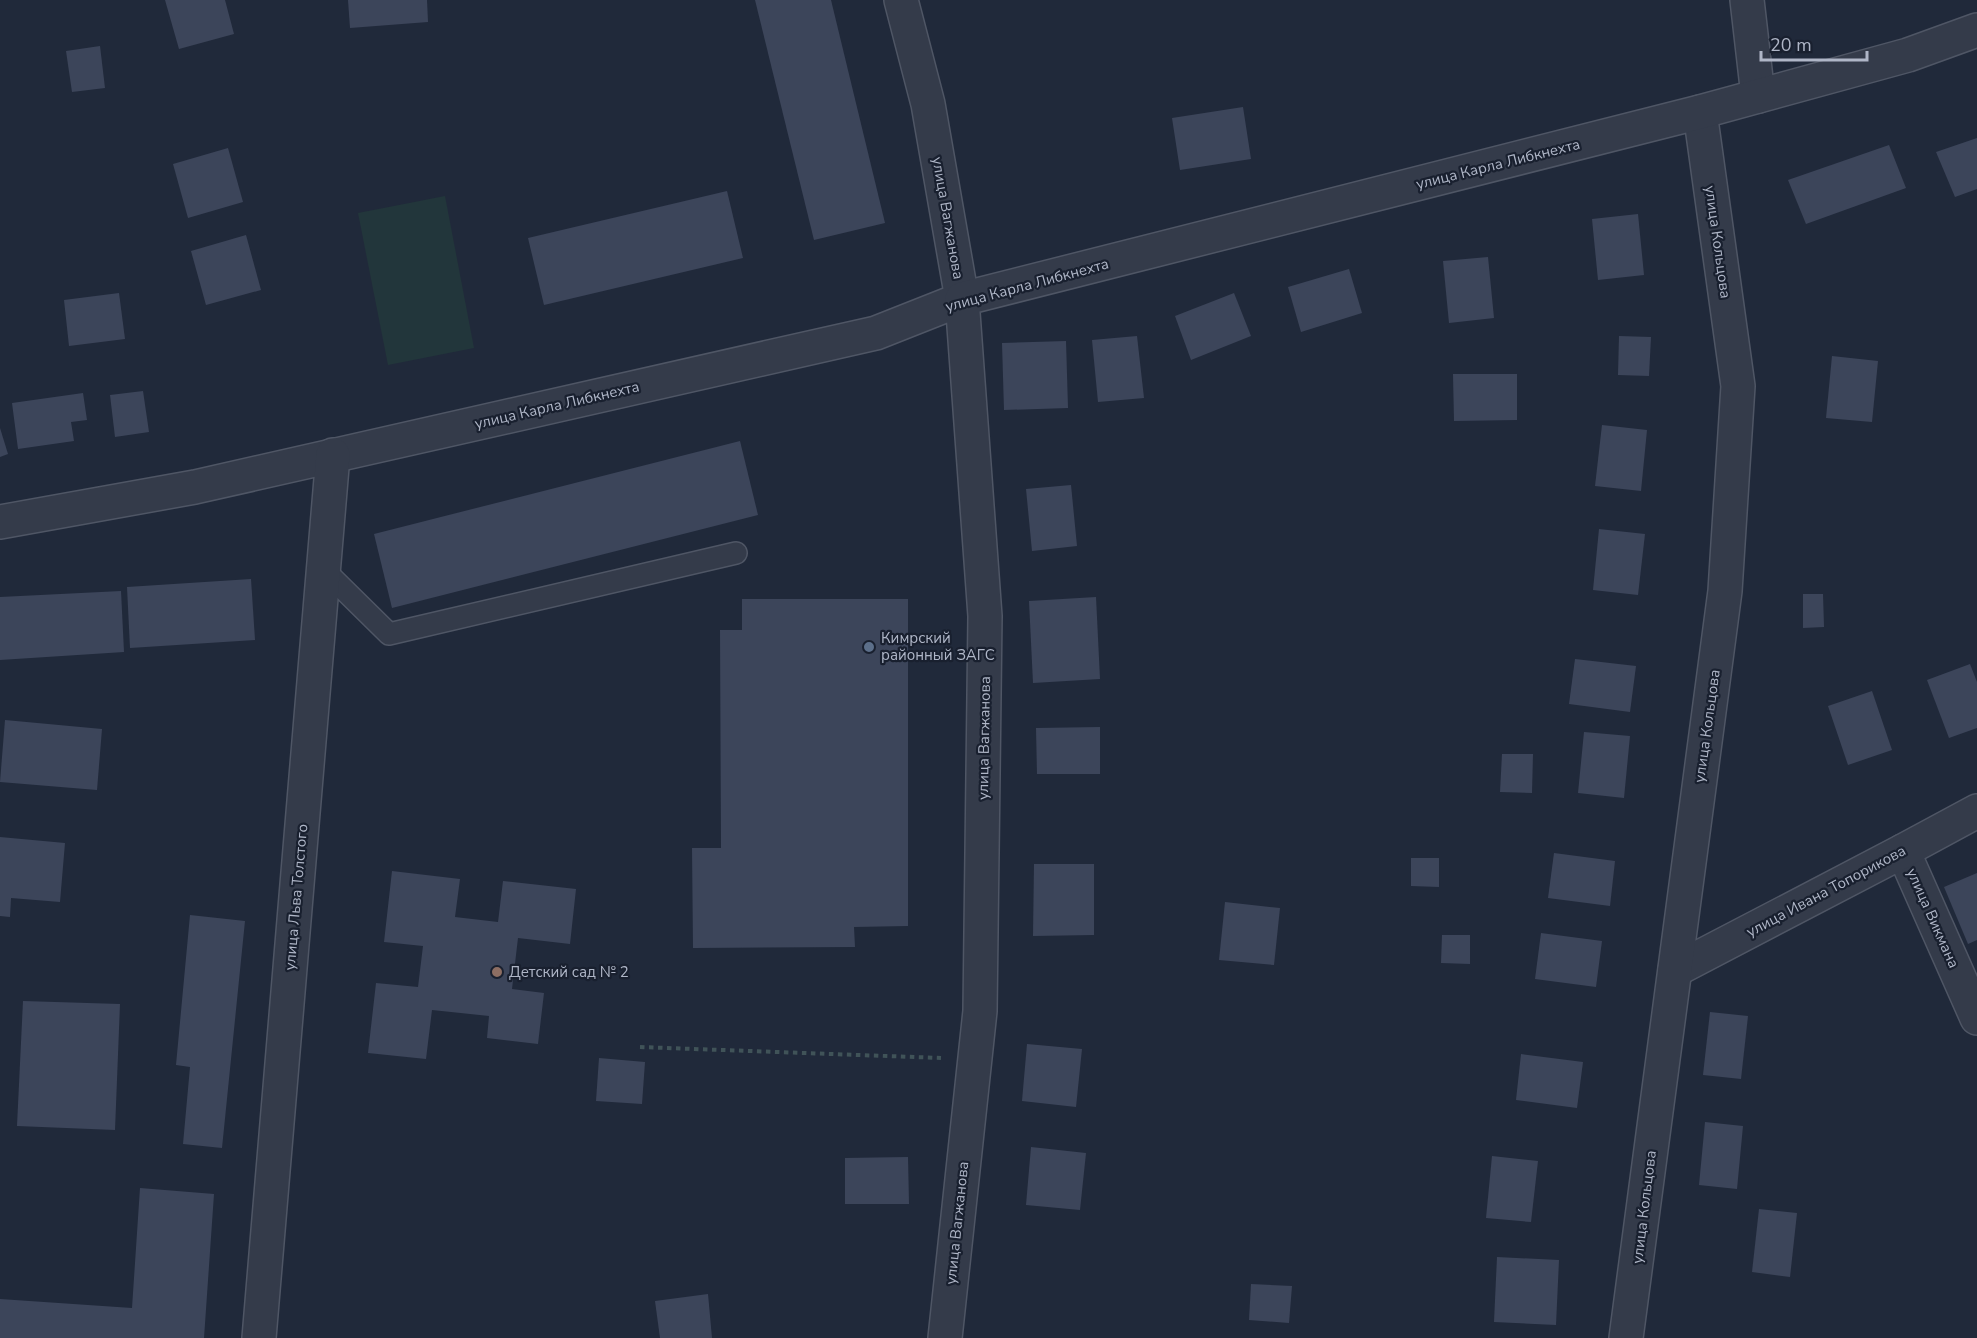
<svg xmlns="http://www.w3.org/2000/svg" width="1977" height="1338" font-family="'Nunito Sans',sans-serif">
	<rect width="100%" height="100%" fill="#20293a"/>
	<polygon fill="#22363b" points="445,196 474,348 388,365 358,213"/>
	<g fill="#3c455a">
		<polygon points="165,0 225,0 234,34 179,49"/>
		<polygon points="348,0 427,0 428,22 350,28"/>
		<polygon points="755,0 831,0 885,223 814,240"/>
		<polygon points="100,46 105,88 72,92 66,51"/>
		<polygon points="1243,107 1251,159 1180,170 1172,118"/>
		<polygon points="1977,138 1977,189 1955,197 1936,152"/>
		<polygon points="1889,145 1906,188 1806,224 1788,180"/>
		<polygon points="228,148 243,202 188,218 173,164"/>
		<polygon points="727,191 743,258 544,305 528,238"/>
		<polygon points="1638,214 1644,275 1598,280 1592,219"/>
		<polygon points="246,235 261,290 206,305 191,251"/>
		<polygon points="1488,257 1494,318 1449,323 1443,261"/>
		<polygon points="1349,269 1362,313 1301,332 1288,287"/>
		<polygon points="119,293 125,339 69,346 64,300"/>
		<polygon points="1234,293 1251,336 1191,360 1175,316"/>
		<polygon points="1137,336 1144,398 1098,402 1092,340"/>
		<polygon points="1619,336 1651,337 1649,376 1618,375"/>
		<polygon points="1066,341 1068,408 1004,410 1002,343"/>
		<polygon points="1832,356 1878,361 1872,422 1826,418"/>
		<polygon points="1453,374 1517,374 1517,420 1454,421"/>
		<polygon points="143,391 149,432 115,437 110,395"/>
		<polygon points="83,393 87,420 71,422 74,441 18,449 12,403"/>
		<polygon points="1602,425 1647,430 1641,491 1595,486"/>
		<polygon points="0,428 8,454 0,457"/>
		<polygon points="740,441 758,515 392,608 374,534"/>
		<polygon points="1071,485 1077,546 1032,551 1026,489"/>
		<polygon points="1599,529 1645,534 1638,595 1593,590"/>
		<polygon points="251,579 255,640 130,648 127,587"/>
		<polygon points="121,591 124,652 0,660 0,597"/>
		<polygon points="1803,594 1823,594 1824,627 1803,628"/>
		<polygon points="1096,597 1100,679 1033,683 1029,601"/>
		<polygon points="742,599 908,599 908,926 854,927 855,947 693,948 692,848 721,848 720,630 742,630"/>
		<polygon points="1575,659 1636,666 1630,712 1569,704"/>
		<polygon points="1970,664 1977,682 1977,728 1949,738 1927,680"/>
		<polygon points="1872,691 1892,750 1848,765 1828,706"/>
		<polygon points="5,720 102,729 97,790 0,782"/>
		<polygon points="1100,727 1100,774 1037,774 1036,728"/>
		<polygon points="1584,732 1630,736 1624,798 1578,793"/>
		<polygon points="1502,754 1533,754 1532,793 1500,792"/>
		<polygon points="0,837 65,843 60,902 11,898 10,917 0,916"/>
		<polygon points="1554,853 1615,861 1610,906 1548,898"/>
		<polygon points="1411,858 1439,858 1439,887 1411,886"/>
		<polygon points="1034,864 1094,864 1094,935 1033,936"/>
		<polygon points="392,871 460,879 455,917 498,922 503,881 576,889 570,944 518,938 512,989 544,993 538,1044 487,1038 489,1016 432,1010 426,1059 368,1053 376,983 418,987 423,946 384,942"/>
		<polygon points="1977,873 1977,940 1968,944 1944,887"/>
		<polygon points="1225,902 1280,908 1274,965 1219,960"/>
		<polygon points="190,915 245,921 222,1148 183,1144 190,1067 176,1065"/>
		<polygon points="1541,933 1602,941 1596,987 1535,979"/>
		<polygon points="1442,935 1470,935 1470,964 1441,963"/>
		<polygon points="23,1001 120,1004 115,1130 17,1126"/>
		<polygon points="1710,1012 1748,1016 1741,1079 1703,1075"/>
		<polygon points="1027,1044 1082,1049 1076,1107 1022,1101"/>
		<polygon points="1521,1054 1583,1062 1577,1108 1516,1100"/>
		<polygon points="599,1058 645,1062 642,1104 596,1101"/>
		<polygon points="1705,1122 1743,1126 1737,1189 1699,1185"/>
		<polygon points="1031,1147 1086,1153 1080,1210 1026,1205"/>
		<polygon points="1492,1156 1538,1161 1531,1222 1486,1218"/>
		<polygon points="908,1157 909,1204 845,1204 845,1158"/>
		<polygon points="140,1188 214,1194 204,1338 0,1338 0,1299 132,1308"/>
		<polygon points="1759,1209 1797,1213 1790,1277 1752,1272"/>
		<polygon points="1497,1257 1559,1260 1556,1325 1494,1322"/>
		<polygon points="1251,1284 1292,1286 1289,1323 1249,1320"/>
		<polygon points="708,1294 712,1338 660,1338 655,1301"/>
	</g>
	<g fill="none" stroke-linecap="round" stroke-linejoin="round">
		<g stroke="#4f5665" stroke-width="24">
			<polyline id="service" points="323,569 389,634 736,553"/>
		</g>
		<g stroke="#4f5665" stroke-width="36">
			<g id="minor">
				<polyline points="1747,0 1758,96"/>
				<polyline points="0,522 195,487 876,333 962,299 928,104 901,0"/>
				<polyline points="1903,851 1977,1018"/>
				<polyline points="1675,970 1903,851 1977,811"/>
				<polyline points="259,1338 333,455"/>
				<polyline points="1626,1338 1725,591 1738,386 1700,112"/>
			</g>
		</g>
		<g stroke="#4f5665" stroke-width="36">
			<polyline id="tertiary" points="945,1338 980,1011 985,616 962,299 1700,112 1908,55 1977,30"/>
		</g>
		<polyline stroke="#405358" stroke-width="4" stroke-dasharray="4.5 4.5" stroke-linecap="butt" points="640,1047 941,1058"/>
		<use href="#service" stroke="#343b4a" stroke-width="21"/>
		<use href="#minor" stroke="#343b4a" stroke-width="33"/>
		<use href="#tertiary" stroke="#343b4a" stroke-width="33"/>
	</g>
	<circle fill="#5c6f8a" stroke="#19202f" stroke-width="2" cx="869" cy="647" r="6"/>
	<circle fill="#8d6e63" stroke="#19202f" stroke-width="2" cx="497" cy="972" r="6"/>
	<g text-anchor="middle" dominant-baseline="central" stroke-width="4.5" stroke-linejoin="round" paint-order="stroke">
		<g font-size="15" fill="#afb6c7" stroke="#19202f">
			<text transform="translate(1498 164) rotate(-14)">улица Карла Либкнехта</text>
			<text transform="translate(948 218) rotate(80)">улица Вагжанова</text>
			<text transform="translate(1718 242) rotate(82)">улица Кольцова</text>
			<text transform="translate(1027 285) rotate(-15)">улица Карла Либкнехта</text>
			<text transform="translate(557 405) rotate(-13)">улица Карла Либкнехта</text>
			<text transform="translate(1707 726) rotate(-82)">улица Кольцова</text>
			<text transform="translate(984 738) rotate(-89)">улица Вагжанова</text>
			<text transform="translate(1826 891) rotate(-28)">улица Ивана Топорикова</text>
			<text transform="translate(296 897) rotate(-85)">улица Льва Толстого</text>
			<text transform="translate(1933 918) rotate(66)">улица Викмана</text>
			<text transform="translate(1644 1207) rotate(-83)">улица Кольцова</text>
			<text transform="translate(957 1223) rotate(-84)">улица Вагжанова</text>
		</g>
		<g font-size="15" fill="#afb6c7" stroke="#19202f" text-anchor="start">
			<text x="881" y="638">Кимрский<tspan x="881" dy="17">районный ЗАГС</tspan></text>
			<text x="509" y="972">Детский сад № 2</text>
		</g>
	</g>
	<path d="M1761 51v9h106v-9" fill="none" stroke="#afb6c7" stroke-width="3"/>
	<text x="1770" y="51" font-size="18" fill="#afb6c7" stroke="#19202f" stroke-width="4.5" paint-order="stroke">20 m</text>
</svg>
